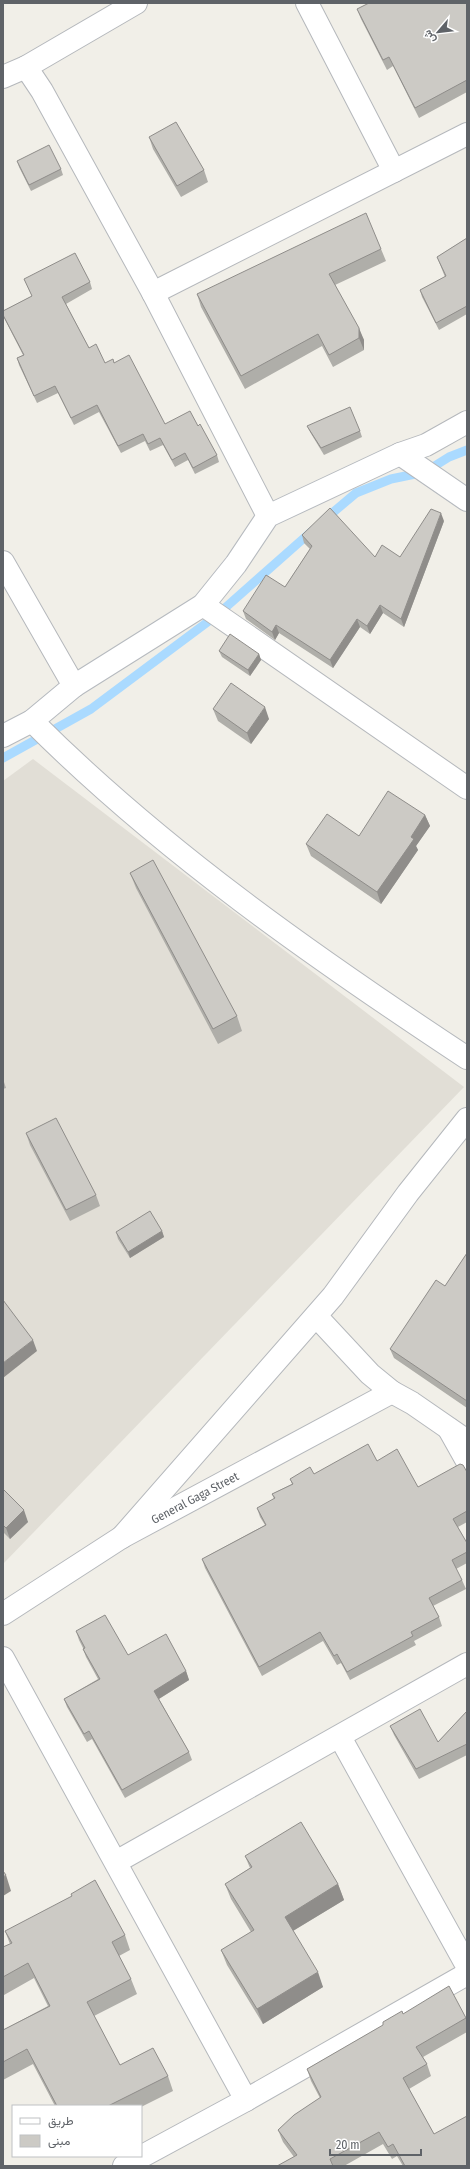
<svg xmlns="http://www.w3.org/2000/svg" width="470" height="2169" font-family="'Fira Sans Condensed',Vazirmatn,sans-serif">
	<rect width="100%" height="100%" fill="#f1efe8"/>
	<polygon fill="#e1ded6" points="33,759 464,1087 3,1564 3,781"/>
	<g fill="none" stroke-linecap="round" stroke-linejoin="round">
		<g stroke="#aadaff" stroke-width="9">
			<polyline points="324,520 356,493 391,479 425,472 449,457 467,450"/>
			<polyline points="3,758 91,709 217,615 312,531"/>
		</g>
		<g stroke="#b5b8bc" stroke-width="24">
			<g id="minor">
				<polyline points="307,3 394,171"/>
				<polyline points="26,67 136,3"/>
				<polyline points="3,77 26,67 42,91 153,293 268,516"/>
				<polyline points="153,293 467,134"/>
				<polyline points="400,454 426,445 467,422"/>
				<polyline points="3,562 74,686"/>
				<polyline points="203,605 467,788"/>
				<path d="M32,721C162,851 314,957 467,1058"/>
				<polyline points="316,1316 370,1374 392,1392 412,1403 467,1441"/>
				<polyline points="449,1429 467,1461"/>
				<polyline points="3,1658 246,2100"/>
				<polyline points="340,1737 467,1966"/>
				<polyline points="116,1862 467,1664"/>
				<polyline points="124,2166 246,2100 467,1974"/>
			</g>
		</g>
		<g stroke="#b5b8bc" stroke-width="24">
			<g id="tertiary">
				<polyline points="122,1537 333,1296 408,1193 467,1119"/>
				<polyline points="3,1614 122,1537 392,1392"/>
			</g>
		</g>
		<g stroke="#b6babf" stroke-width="24">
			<polyline id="secondary" points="3,736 32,721 74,686 203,605 236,564 268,516 400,454 467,500"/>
		</g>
		<use href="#minor" stroke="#fff" stroke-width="22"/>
		<use href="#tertiary" stroke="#fff" stroke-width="22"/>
		<use href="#secondary" stroke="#fff" stroke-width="22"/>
	</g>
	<g fill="#afaea9">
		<polygon points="467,3 467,92 419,118 393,66 387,70 361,19 357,9"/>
		<polygon points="149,137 204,170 208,182 181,197 153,149"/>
		<polygon points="17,161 61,169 63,175 31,191 19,167"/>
		<polygon points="467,238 467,314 439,330 422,297 420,290 445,277 437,257"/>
		<polygon points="381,249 386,261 335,285 364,340 364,350 333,367 322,346 245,389 201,307 197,294"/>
		<polygon points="24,279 90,282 92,289 66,304 89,348 105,363 114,363 165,424 198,426 217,455 219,462 195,474 188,460 175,467 163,445 150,451 145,441 121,453 99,412 74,425 58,393 37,403 19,365 17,358 23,355 3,316 3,311 32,296"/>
		<polygon points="307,426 360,431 362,437 324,455 310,432"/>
		<polygon points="444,521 404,627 383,613 370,634 360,627 333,668 279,633 275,640 246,619 243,611 285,587 310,549 304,543 302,535 375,557 400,557"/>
		<polygon points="219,651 259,654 261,660 250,676 222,657"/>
		<polygon points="213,709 269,719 251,744 218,721"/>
		<polygon points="425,815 430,826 416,846 418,850 381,904 311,856 306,844 359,836"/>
		<polygon points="130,873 237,1016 242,1031 218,1044 136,888"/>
		<polygon points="3,1079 6,1088 3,1089"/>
		<polygon points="26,1133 96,1195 100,1206 70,1221 30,1145"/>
		<polygon points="162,1231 164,1237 130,1258 118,1239 116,1232"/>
		<polygon points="467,1253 467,1408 394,1358 390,1349 445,1286"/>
		<polygon points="377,1461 418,1487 467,1472 467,1522 458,1527 467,1543 467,1563 456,1569 462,1580 466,1589 433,1606 439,1617 442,1626 414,1641 416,1645 350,1680 341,1663 337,1665 323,1641 262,1676 205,1568 202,1559 265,1525 260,1517 257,1508 274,1499 272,1494 292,1484 290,1479"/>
		<polygon points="3,1489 28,1522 10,1539 3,1532"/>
		<polygon points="76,1631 128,1655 186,1671 189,1680 159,1699 189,1752 192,1760 125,1798 92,1739 87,1742 67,1707 64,1699 98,1679 86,1657 83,1649 83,1648 79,1640"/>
		<polygon points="467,1711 467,1755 419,1779 394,1735 390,1726 438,1742"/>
		<polygon points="245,1856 338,1884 344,1900 293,1931 323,1987 263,2024 227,1965 221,1950 251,1932 231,1899 225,1884 250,1868"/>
		<polygon points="5,1931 125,1935 130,1950 119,1956 131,1979 137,1994 94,2016 120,2065 168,2076 173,2091 141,2107 141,2106 55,2106 33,2064 3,2080 3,2030 48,2006 34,1978 4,1995 3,1993 3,1947 10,1944"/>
		<polygon points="403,2014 466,2018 467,2021 467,2032 423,2057 427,2064 431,2076 409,2089 434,2134 467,2166 403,2166 397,2156 392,2159 383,2144 344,2166 277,2166 294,2157 283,2142 278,2130 320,2098 311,2081 307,2069"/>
	</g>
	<g fill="#8f8d8a">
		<polygon points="359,328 364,340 364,350 359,338"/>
		<polygon points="441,513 444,521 404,627 401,619"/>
		<polygon points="380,605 383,613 370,634 367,626"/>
		<polygon points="357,619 360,627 333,668 330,660"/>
		<polygon points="276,625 279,633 275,640 272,632"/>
		<polygon points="259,654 261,660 250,676 248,670"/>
		<polygon points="265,707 269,719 251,744 247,733"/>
		<polygon points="425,815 430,826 416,846 418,850 381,904 377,892 411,837"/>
		<polygon points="162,1231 164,1237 130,1258 128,1252"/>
		<polygon points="33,1340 37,1351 3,1378 3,1363"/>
		<polygon points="24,1510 28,1522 10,1539 6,1528"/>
		<polygon points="186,1671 189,1680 157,1700 154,1691"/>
		<polygon points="6,1875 11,1891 3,1896 3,1877"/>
		<polygon points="338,1884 344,1900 291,1932 285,1917"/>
		<polygon points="318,1972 323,1987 263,2024 257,2009"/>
	</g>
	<g fill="#cccac5" stroke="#8f8d8a">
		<polygon points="369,3 467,3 467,80 415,108 389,57 383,60 357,9"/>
		<polygon points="176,122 204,170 177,186 149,137"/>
		<polygon points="49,145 61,169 29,185 17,161"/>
		<polygon points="366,213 381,249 329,274 359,328 359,338 329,355 318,334 241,376 197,294"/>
		<polygon points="467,238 467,306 436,323 420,290 446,276 437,257"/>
		<polygon points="75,253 90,282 62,297 89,348 96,344 105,363 113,359 114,363 129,355 165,424 190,411 198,426 200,424 217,455 193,468 185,453 172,460 160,438 148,444 143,434 118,446 97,405 71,418 55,386 34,396 17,358 24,355 3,315 3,311 32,296 24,279"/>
		<polygon points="350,407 360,431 321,448 307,426"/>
		<polygon points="330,508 375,557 382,545 400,557 431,509 441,513 401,619 380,605 367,626 357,619 330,660 276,625 272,632 243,611 266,575 285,587 312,546 302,535"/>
		<polygon points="230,634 259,654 248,670 219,651"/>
		<polygon points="231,683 265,707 247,733 213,709"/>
		<polygon points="388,791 425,815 411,837 414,839 377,892 306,844 327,814 359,836"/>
		<polygon points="153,860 237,1016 213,1029 130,873"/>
		<polygon points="56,1118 96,1195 66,1210 26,1133"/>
		<polygon points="150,1211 162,1231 128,1252 116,1232"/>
		<polygon points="467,1253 467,1401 390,1349 436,1280 445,1286"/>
		<polygon points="3,1300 33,1340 3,1363"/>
		<polygon points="368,1444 377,1461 397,1449 418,1487 460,1464 463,1465 467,1472 467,1511 453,1519 467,1543 467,1552 452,1560 462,1580 429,1598 439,1617 411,1632 413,1636 347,1672 337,1654 334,1656 320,1632 259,1667 202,1559 266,1525 257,1508 275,1498 272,1494 293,1484 290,1479 310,1467 314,1474"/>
		<polygon points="3,1489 24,1510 6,1528 3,1525"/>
		<polygon points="105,1615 128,1655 166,1634 186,1671 154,1691 189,1752 122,1790 89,1731 84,1734 64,1699 100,1679 83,1649 85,1648 76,1631"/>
		<polygon points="420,1709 438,1742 467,1711 467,1744 416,1769 390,1726"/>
		<polygon points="301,1822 338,1884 285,1917 318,1972 257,2009 221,1950 254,1930 225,1884 252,1867 245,1856"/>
		<polygon points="3,1871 6,1875 3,1877"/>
		<polygon points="95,1880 125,1935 112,1942 131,1979 87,2002 120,2065 153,2048 168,2076 108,2106 57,2106 27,2049 3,2062 3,2030 50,2006 28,1963 3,1977 3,1947 12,1943 5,1931 72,1896 71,1894"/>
		<polygon points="449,1986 466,2018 416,2047 427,2064 403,2078 434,2134 467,2116 467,2166 405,2166 393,2144 388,2147 379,2132 330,2159 333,2166 277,2166 297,2155 278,2130 294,2115 321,2097 307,2069 383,2025 383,2022 402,2011 403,2014"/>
	</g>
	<g text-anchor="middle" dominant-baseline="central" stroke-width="3" stroke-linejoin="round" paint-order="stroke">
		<g font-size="12" fill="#5f6368" stroke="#fff">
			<text transform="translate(195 1498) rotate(-28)">General Gaga Street</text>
		</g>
	</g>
	<rect width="470" height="2169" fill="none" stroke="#5f6368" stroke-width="8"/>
	<rect x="12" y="2105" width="130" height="52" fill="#ffffff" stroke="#bfc1c3"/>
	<rect x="20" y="2118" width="20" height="6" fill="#ffffff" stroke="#bfc1c3"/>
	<text x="48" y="2125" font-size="12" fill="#5f6368">طريق</text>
	<rect x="20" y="2135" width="20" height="12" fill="#cccac5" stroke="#bfc1c3"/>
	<text x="48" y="2145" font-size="12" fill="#5f6368">مبنى</text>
	<g transform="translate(438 32) rotate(242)" stroke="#ffffff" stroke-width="3" paint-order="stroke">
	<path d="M0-3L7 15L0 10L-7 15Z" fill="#5f6368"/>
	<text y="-6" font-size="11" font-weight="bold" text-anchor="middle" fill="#5f6368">ش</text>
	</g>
	<path d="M330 2149v6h91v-6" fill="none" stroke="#5f6368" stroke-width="2"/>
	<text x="336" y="2149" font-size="12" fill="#5f6368" stroke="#ffffff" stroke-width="3" paint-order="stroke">20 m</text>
</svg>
